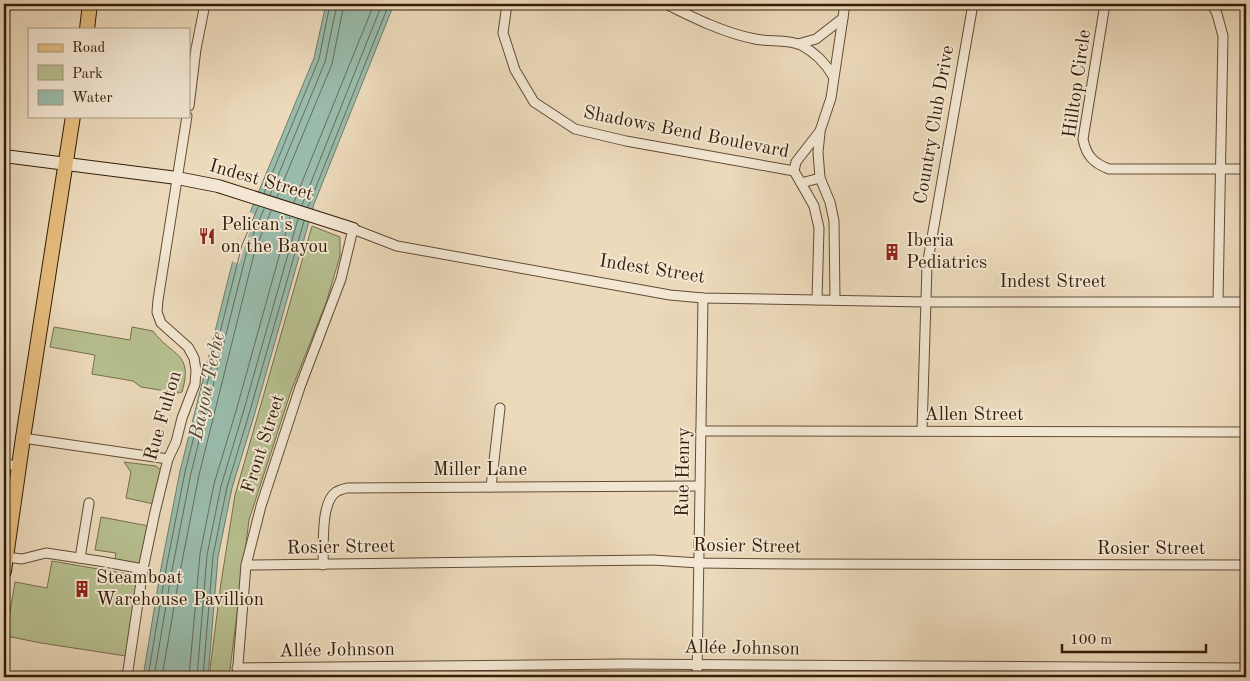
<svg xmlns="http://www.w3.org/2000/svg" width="1250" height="681" font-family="'Old Standard TT',serif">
	<rect width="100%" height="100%" fill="#ecdabb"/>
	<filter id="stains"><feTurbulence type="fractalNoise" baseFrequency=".004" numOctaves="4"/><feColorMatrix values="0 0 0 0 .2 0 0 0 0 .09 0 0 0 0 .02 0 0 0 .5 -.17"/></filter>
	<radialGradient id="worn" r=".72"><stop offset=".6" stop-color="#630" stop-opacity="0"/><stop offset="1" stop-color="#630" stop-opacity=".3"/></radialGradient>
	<g fill="#b7c090" stroke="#766e4c">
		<polygon points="312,226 340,237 340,256 326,303 291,391 249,520 229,677 209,677 221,583 235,495"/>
		<path d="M54,327L130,340L132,327L153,331C171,356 194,352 182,392L178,393L141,387L133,381L92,374L95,355L50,347Z"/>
		<polygon points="124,462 156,466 161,470 154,504 126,498 131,472"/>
		<polygon points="101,517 149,526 142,564 115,559 116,553 95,550"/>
		<polygon points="52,561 139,576 126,656 41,643 6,636 15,582 47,588"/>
	</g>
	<polygon fill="#99bbab" stroke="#717c6a" points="326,4 394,4 314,204 254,416 232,488 218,557 208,677 143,677 161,568 180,471 237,244 314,58"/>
	<polygon fill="#ecdabb" points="248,211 255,215 239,264 231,261"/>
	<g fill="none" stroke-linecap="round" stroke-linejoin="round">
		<g stroke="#666c5a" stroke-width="1">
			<polyline points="264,193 319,59 330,4"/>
			<polyline points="270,195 325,62 337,4"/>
			<polyline points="277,197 332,64 344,4"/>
			<polyline points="294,202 374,4"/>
			<polyline points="302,205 382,4"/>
			<polyline points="308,207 389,4"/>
			<polyline points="148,677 166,569 185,472 242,245 258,207"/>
			<polyline points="154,677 172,570 191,473 248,247 264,209"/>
			<polyline points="162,677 180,572 199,475 255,250 271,211"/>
			<polyline points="189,677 200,554 214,484 236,411 290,217"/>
			<polyline points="197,677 207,555 221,486 243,413 298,219"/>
			<polyline points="203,677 213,556 227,487 249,414 304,221"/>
		</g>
		<g stroke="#624c35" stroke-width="11">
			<g id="street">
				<polyline points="507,4 503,33 515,70 534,102 575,129 626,141 794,171"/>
				<path d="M666,4C694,18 724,33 755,39C769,42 788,39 801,45C816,53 825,62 833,76"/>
				<path d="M1105,4L1083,139C1086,155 1093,163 1109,169H1246"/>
				<polyline points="1212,4 1217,14 1223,36 1218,301"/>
				<polyline points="798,44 816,39 843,18"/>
				<polyline points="189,106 196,49 205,4"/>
				<polyline points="820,133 818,152 820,178 830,202 834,221 835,300"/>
				<polyline points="820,178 801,183 794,171 796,162 820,131 831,98 845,4"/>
				<polyline points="801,183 814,206 819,228 817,300"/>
				<polyline points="701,431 1246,432"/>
				<polyline points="922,431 927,266 973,4"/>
				<polyline points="23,438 168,459"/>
				<polyline points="4,464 19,466"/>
				<polyline points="491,487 500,408"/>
				<polyline points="6,557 22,559 46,553 99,561 143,569"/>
				<polyline points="80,558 89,503"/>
				<polyline points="246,565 653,560 699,563 798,564 1246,565"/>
				<path d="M323,565C324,547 320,503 336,492C339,490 343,489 347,488L700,486"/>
				<polyline points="237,668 624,664 1246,668"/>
				<polyline points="127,677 143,569 155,512 168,459 176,442 182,418 195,384 196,370 194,358 188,347 161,323 157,312 158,300 187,116"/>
				<polyline points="237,677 246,565 261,506 300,387 341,279 353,229 397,246 670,295 703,298 925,302 1246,302"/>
				<polyline points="697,677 703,298"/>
			</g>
		</g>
		<g stroke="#341d08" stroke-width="14">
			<polyline id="secondary" points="4,156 177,178 218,186 353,229"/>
		</g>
		<g stroke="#341d08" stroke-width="16">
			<g id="primary">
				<polyline points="87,29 90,4"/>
				<polyline points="4,571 23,438 73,116"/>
			</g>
		</g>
		<use href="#street" stroke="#f3e7d3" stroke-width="9"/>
		<use href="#secondary" stroke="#f3e7d3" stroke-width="12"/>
		<use href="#primary" stroke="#e6bd7e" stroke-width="14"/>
	</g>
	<defs>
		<g id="restaurant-bare" transform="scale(1.35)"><path d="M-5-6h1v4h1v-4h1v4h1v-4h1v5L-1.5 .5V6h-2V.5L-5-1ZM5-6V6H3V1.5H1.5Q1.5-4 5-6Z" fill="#8f2418" stroke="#f3e7d3" stroke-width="2.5" paint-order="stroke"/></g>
		<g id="building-bare" transform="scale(1.35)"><path d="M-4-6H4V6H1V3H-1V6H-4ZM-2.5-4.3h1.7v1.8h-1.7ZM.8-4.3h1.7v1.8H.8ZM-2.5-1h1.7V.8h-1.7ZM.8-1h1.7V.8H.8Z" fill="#8f2418" stroke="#f3e7d3" stroke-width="2.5" paint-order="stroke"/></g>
	</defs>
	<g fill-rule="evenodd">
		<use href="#restaurant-bare" x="207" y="236"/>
		<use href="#building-bare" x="892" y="252"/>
		<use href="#building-bare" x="82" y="589"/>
	</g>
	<g text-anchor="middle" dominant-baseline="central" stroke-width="4" stroke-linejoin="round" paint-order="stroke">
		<g font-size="19" fill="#341d08" stroke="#f3e7d3">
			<text transform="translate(1078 84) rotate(-82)">Hilltop Circle</text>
			<text transform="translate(935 125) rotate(-80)">Country Club Drive</text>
			<text transform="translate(686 133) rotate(11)">Shadows Bend Boulevard</text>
			<text transform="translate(261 181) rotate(16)">Indest Street</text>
			<text transform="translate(652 270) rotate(9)">Indest Street</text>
			<text x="1053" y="282">Indest Street</text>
			<text x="974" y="415">Allen Street</text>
			<text transform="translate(164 416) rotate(-74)">Rue Fulton</text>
			<text transform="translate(264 444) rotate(-72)">Front Street</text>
			<text x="480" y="470">Miller Lane</text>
			<text transform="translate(684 472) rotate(-89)">Rue Henry</text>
			<text transform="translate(747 547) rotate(1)">Rosier Street</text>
			<text transform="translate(341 548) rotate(-1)">Rosier Street</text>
			<text x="1151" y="549">Rosier Street</text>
			<text transform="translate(742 649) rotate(1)">Allée Johnson</text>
			<text transform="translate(337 651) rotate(-1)">Allée Johnson</text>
		</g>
		<g font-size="19" fill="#341d08" stroke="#f3e7d3" text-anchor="start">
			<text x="221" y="225">Pelican's<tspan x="221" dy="22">on the Bayou</tspan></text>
			<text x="906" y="241">Iberia<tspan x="906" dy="22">Pediatrics</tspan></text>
			<text x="96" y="578">Steamboat<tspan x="96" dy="22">Warehouse Pavillion</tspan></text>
		</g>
		<g font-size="20" font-style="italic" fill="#524c39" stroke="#f3e7d3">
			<text transform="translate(208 386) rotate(-78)">Bayou Teche</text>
		</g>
	</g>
	<rect width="1250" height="681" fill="none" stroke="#ecdabb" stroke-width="20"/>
	<rect x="5" y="5" width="1240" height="671" fill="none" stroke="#341d08" stroke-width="2.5"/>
	<rect x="10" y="10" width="1230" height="661" fill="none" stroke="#341d08"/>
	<rect x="28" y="28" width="162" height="90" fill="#f3e7d3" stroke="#a79682"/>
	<rect x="38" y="44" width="25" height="8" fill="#e6bd7e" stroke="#a79682"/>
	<text x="72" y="52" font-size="15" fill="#341d08">Road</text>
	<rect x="38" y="65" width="25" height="15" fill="#b7c090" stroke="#a79682"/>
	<text x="72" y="78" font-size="15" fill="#341d08">Park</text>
	<rect x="38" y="90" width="25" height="15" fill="#99bbab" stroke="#a79682"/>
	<text x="72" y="102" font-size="15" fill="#341d08">Water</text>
	<path d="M1062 644v8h144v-8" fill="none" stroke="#341d08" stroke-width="2.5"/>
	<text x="1070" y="644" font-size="15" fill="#341d08" stroke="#f3e7d3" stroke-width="4" paint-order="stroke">100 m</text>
	<rect width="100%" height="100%" filter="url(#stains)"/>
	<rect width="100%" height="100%" fill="url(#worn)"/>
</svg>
